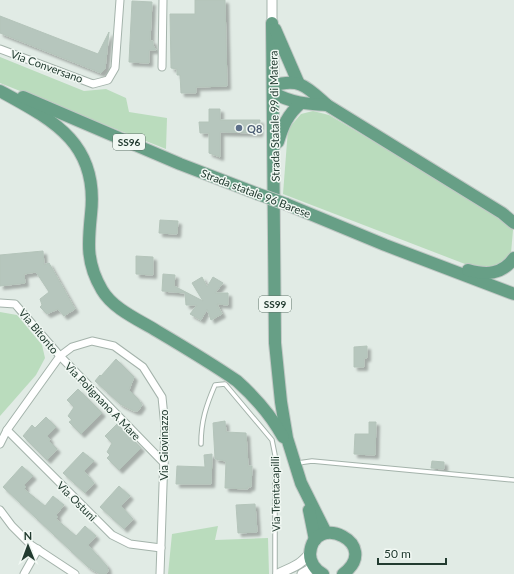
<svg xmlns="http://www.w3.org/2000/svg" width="514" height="574" font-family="Lato,sans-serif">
	<defs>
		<filter id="shadow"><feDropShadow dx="3.5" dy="3.5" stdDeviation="1" flood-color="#0004"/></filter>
	</defs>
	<rect width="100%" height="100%" fill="#e1ebe5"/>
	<g fill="#badcbd">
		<polygon points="0,57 84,91 106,89 126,98 129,112 167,118 166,149 0,83"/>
		<polygon points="313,111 329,115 506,220 513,230 511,253 495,268 478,269 283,194 288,129 301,114"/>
		<polygon points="0,312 17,315 42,345 45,358 36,375 0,416"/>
		<polygon points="218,526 215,540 268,538 269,574 168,574 172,534"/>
	</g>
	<g fill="#b6c6bd" stroke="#b4c4ba" filter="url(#shadow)">
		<polygon points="195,0 225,0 227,86 196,87 196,93 181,93 180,75 177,75 177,69 171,68 170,14 195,14"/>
		<polygon points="132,1 152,2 150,41 153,41 153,45 156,50 149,50 149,63 129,62"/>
		<polygon points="0,16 98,54 109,32 105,69 101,73 0,33"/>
		<polygon points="209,109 220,109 220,120 260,120 259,133 220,132 220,157 209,153 209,133 200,133 199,122 209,122"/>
		<polygon points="160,220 178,221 177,234 159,233"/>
		<polygon points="43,251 44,265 49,263 75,309 64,316 58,309 47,314 40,307 42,305 40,299 49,292 36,272 24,274 25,283 0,286 0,255"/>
		<polygon points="136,256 153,257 153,275 136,274"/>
		<polygon points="163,274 175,275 174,286 203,301 192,283 202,277 207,287 213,277 223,283 215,293 228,293 228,305 217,304 222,314 211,320 207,309 201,320 190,314 197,305 186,305 185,293 162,291"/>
		<polygon points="367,346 367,358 364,358 364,367 354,367 354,347"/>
		<polygon points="116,359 134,377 129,390 138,399 142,405 138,411 134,411 120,404 95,381 100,375 101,376"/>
		<polygon points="78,389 102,413 81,434 69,422 72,420 68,416 74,407 67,400"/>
		<polygon points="46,417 56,427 47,436 50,439 49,441 57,449 47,460 23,436 32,425 35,428"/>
		<polygon points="225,421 226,432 246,433 248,466 252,466 251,487 247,487 248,489 225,488 226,461 215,459 213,423"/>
		<polygon points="369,422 376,422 375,455 354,454 355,434 369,434"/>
		<polygon points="117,424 141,448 119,470 107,458 110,455 107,452 112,443 105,436"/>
		<polygon points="83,452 94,461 84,471 94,483 85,493 63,473"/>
		<polygon points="212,454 211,484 176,484 177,466 205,467 204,455"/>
		<polygon points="432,461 444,462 444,469 431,468"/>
		<polygon points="22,466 33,476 24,485 26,487 24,489 45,506 53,496 64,505 56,515 58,517 56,519 76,536 85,526 96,536 88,545 107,566 108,571 106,574 100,574 88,567 3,487"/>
		<polygon points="119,486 130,496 121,506 133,519 124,529 100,507"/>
		<polygon points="255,504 257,532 238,533 236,505"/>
	</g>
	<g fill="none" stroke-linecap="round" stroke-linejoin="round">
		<g stroke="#a4b3ab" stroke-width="5.5">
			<g id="service">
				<path d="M201,444C201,421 206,406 215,385L225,384L272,440L275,455V574"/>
				<polyline points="298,463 312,461 514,480"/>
			</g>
		</g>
		<g stroke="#a4b3ab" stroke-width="9">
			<g id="minor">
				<polyline points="0,49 93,84 108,80 115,68 120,0"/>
				<polyline points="162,67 163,0"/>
				<polyline points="0,303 15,304 60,356 164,463"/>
				<polyline points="7,430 112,535 130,544 161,548"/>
				<polyline points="0,444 7,430 60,356 72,347 92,341 114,346 143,367 162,397 165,427 160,574"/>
				<polyline points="0,510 12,526 31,545 75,574"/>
				<polyline points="24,574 38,549"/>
			</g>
		</g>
		<g stroke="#a4b3ab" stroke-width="11">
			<g id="tertiary">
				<polyline points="272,0 272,23"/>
				<path d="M278,574C294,566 298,567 310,553"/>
				<polyline points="302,574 314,567"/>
			</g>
		</g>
		<g stroke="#c1c8c5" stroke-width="14">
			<g id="primary">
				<polyline points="272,23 275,343 281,402 287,438 301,483 326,533"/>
				<polyline points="275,29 298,82"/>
				<path d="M273,86C300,77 308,88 327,105L502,213L514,223"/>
				<path d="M0,91C53,120 99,143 91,214C88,243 86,263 102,290C113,309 139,320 157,331C184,347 211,363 237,381C256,398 271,415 283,437"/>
				<path d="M274,93C291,103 307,104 327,105"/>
				<polyline points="23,97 180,164 258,194"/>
				<path d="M278,142C283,126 287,115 301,103"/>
				<polyline points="286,204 385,245 514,294"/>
				<path d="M468,270C486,275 502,275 514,258"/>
				<polyline points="309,510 315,540"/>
				<path d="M323,574C315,570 310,562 310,554C313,510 383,544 343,574"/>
			</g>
		</g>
		<use href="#service" stroke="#fff" stroke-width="3.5"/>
		<use href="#minor" stroke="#fff" stroke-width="7"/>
		<use href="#tertiary" stroke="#fff" stroke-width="9"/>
		<use href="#primary" stroke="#679f86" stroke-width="12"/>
		<g stroke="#c1c8c5" stroke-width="14" stroke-linecap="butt">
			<polyline id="primary-bridge" points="258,194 286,204"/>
		</g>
		<use href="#primary-bridge" stroke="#679f86" stroke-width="12"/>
	</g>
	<circle fill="#5c6f8a" stroke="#f1f8f3" stroke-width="1.5" cx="239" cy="128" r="4"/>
	<g text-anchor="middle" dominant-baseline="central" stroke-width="3" stroke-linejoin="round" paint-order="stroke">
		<g fill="#f1f8f3" stroke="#60746a" stroke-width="1">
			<rect x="113" y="134" width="32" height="16" rx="3"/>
			<rect x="259" y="296" width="32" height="16" rx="3"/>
		</g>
		<g font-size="10" font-weight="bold" fill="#223b30">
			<text x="129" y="142">SS96</text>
			<text x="275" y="304">SS99</text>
		</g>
		<g font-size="11" fill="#223b30" stroke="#f1f8f3">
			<text transform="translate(47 66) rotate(20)">Via Conversano</text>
			<text transform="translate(274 116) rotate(-91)">Strada Statale 99 di Matera</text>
			<text transform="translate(256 193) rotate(21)">Strada statale 96 Barese</text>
			<text transform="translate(39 331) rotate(50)">Via Bitonto</text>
			<text transform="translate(103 401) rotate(46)">Via Polignano A Mare</text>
			<text transform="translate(163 445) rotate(-90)">Via Giovinazzo</text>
			<text transform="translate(275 494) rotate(-91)">Via Trentacapilli</text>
			<text transform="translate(77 501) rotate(45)">Via Ostuni</text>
		</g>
		<g font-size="11" font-weight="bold" fill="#4e5e75" stroke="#f1f8f3" text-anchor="start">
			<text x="247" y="128">Q8</text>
		</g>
	</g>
	<g transform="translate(28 546) rotate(359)" stroke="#f1f8f3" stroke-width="3" paint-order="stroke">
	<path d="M0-3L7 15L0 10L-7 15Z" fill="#223b30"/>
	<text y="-6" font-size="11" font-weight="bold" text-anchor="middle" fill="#223b30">N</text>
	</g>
	<path d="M378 558v6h68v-6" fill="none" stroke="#223b30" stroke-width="2"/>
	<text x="384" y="558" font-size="12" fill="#223b30" stroke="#f1f8f3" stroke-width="3" paint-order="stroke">50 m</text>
</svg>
